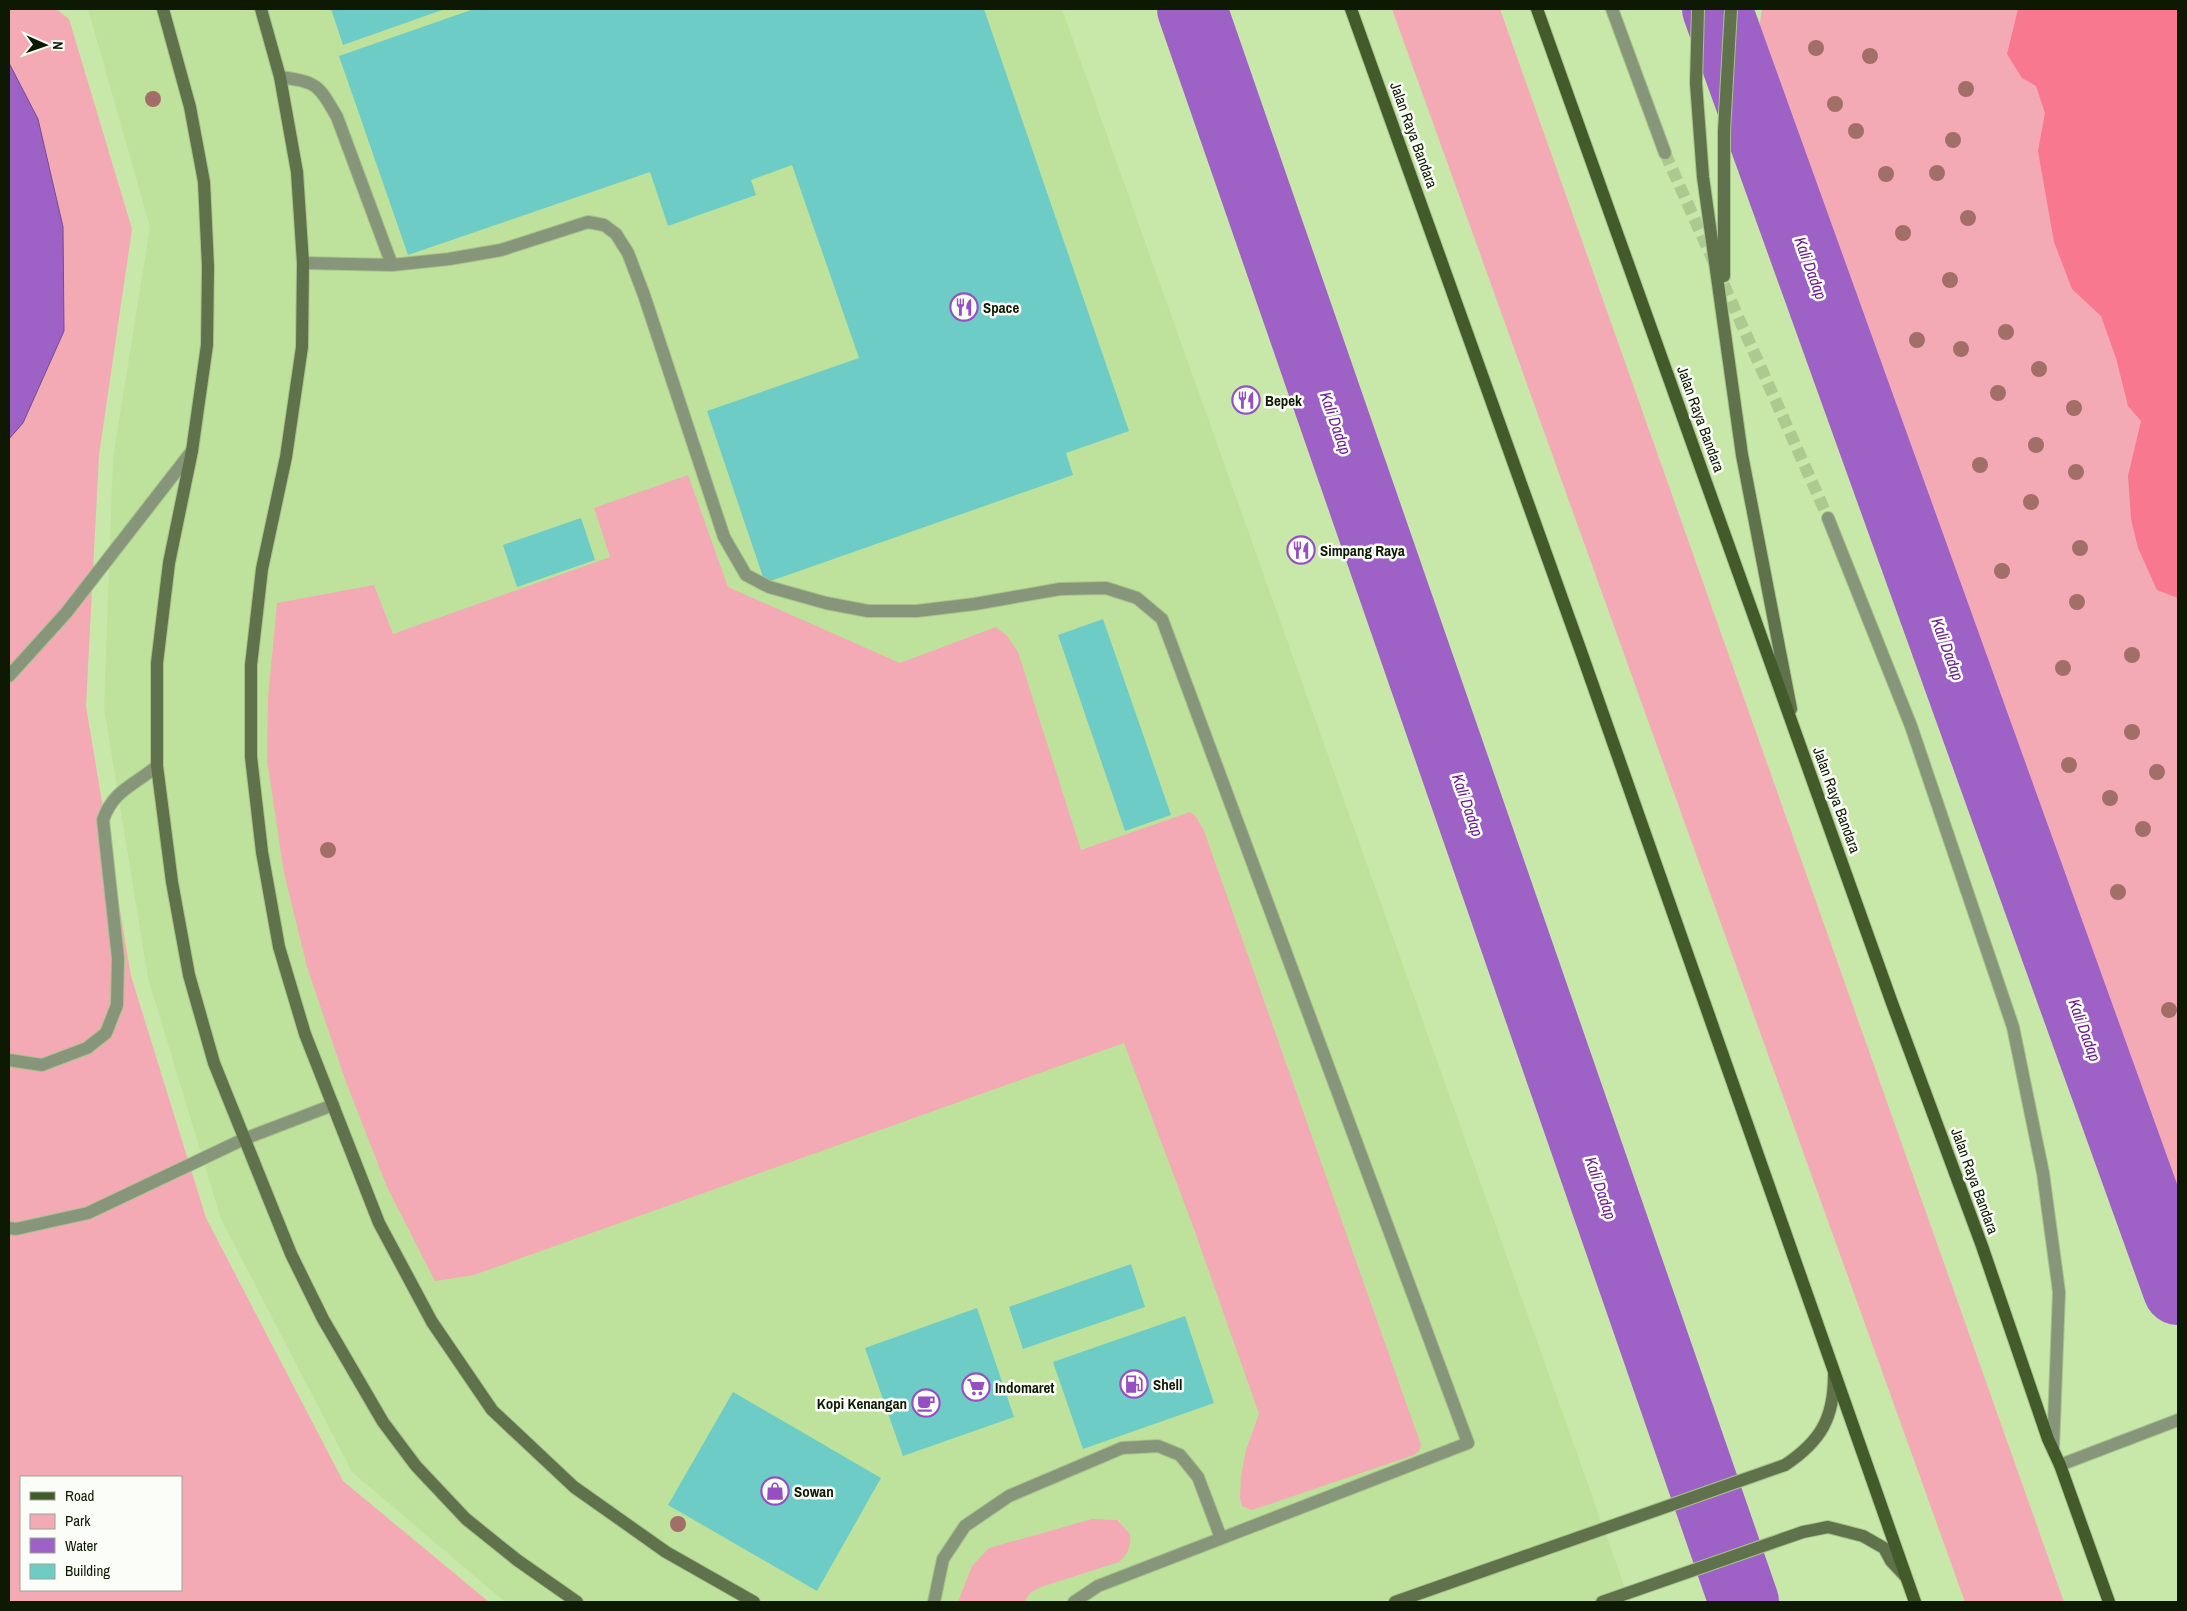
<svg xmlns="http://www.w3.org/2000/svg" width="2187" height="1611" font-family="'Archivo Narrow',sans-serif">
	<rect width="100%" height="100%" fill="#c8e8a9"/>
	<polygon fill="#bee29b" points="88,9 1062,9 1630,1602 505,1602 352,1472 221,1219 148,978 104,708 113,458 150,227"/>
	<g fill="#f3aab4" fill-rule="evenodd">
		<path d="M9,9H56L69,19L132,229L99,455L86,706L131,976L206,1218L343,1481L489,1602H9ZM21,1477H181V1590H21Z"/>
		<polygon points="1392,9 1500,9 2064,1602 1965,1602"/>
		<polygon points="1762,9 2178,9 2178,1214 1757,42"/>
		<polygon points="688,475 728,587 900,663 996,627 1007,636 1018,652 1081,850 1190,812 1197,818 1204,831 1421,1445 1419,1451 1414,1455 1252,1510 1242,1506 1240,1498 1241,1476 1246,1450 1259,1414 1194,1229 1124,1043 474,1275 435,1281 387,1187 346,1082 307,967 284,873 267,760 268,698 277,603 374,585 393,634 610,557 594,508"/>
		<path d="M1092,1519L1117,1520L1130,1534C1131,1547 1129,1553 1119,1562L1041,1587L1031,1592L1024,1602H958L972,1566L989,1548Z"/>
	</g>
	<polygon fill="#f87890" points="2018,9 2178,9 2178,598 2157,590 2138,548 2131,519 2128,476 2141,421 2128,406 2116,358 2101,316 2072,289 2054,242 2038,151 2045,113 2036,86 2022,78 2007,54"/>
	<polygon fill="#9e62c6" stroke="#734c8c" points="9,63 38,119 63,227 64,331 23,423 9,439"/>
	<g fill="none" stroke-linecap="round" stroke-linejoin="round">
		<g stroke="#9e62c6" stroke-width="70">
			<polyline points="1192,9 1744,1602"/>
			<polyline points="1717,9 2178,1290"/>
		</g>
	</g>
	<g fill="#6eccc6">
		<polygon points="331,9 445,9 343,45"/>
		<polygon points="474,9 984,9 1129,431 1066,453 1073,475 765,583 707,411 859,358 792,165 751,180 756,195 668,226 650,172 408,255 339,56"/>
		<polygon points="581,518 595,560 517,587 503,545"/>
		<polygon points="1103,619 1171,815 1125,831 1058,635"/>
		<polygon points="1131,1264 1145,1307 1023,1349 1009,1307"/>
		<polygon points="977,1308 1014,1417 903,1456 865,1348"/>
		<polygon points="1185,1316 1214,1403 1083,1449 1053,1362"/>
		<polygon points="733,1392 881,1478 817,1591 668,1505"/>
	</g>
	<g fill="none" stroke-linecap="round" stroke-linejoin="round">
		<polyline stroke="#acc990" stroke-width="12" stroke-dasharray="12 6" stroke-linecap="butt" points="1665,153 1828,518"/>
		<g stroke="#a7c38b" stroke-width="14">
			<g id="lane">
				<path d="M280,77C317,82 318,84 337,117L392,265"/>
				<polyline points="303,263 392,265 449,259 501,250 588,222 604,225 616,234 628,253 644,295 724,537 746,575 769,587 826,603 868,611 917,611 975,604 1060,589 1106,588 1137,598 1162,619 1468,1443 1098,1586 1074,1602"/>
				<polyline points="9,676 66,613 192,451"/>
				<path d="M9,1060L42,1065L87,1048L106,1033L117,1005L118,958L103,820C113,790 135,785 157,766"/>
				<polyline points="9,1228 16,1229 88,1213 244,1139 333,1105"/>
				<polyline points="2060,1465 2178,1420"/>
				<polyline points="934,1602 943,1559 965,1526 1009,1496 1122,1448 1158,1446 1180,1455 1198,1477 1221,1538"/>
			</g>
		</g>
		<g stroke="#a7c38b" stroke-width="14">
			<g id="street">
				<polyline points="1612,9 1665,153"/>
				<polyline points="1828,518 1911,726 2013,1027 2043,1173 2059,1292 2053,1449"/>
			</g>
		</g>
		<g stroke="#a7c38b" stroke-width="14">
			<g id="secondary">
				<polyline points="163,9 190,107 204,182 208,266 207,345 192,451 169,563 157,663 157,766 172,882 189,975 214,1063 291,1254 323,1319 383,1422 416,1466 466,1519 517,1560 577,1602"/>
				<polyline points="261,9 280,77 297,172 303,263 302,347 286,457 262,569 251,665 251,757 262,852 279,947 305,1034 379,1223 432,1322 492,1410 574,1487 666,1552 754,1602"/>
				<polyline points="1698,9 1696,83 1703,177 1742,455 1791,709"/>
				<polyline points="1724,276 1724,131 1731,9"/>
				<path d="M1395,1602L1785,1465C1821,1441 1834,1418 1834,1375"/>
				<polyline points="1602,1602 1803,1532 1828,1527 1863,1536 1884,1548 1891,1561 1905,1576"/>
			</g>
		</g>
		<g stroke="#a7c38b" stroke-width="14">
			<g id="primary">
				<polyline points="1351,9 1583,657 1915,1602"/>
				<polyline points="1537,9 1892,1003 1982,1246 2048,1439 2060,1465 2109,1602"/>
			</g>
		</g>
		<use href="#lane" stroke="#87957b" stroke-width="12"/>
		<use href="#street" stroke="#87957b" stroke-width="12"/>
		<use href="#secondary" stroke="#5f724c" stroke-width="12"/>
		<use href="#primary" stroke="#435a2a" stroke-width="12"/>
	</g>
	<g fill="#a26e68">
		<circle cx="1816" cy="48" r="8"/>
		<circle cx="1870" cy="56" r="8"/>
		<circle cx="1966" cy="89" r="8"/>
		<circle cx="153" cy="99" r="8"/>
		<circle cx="1835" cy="104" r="8"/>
		<circle cx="1856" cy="131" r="8"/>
		<circle cx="1953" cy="140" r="8"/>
		<circle cx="1937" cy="173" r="8"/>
		<circle cx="1886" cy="174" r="8"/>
		<circle cx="1968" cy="218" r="8"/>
		<circle cx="1903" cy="233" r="8"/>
		<circle cx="1950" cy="280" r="8"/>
		<circle cx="2006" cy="332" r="8"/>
		<circle cx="1917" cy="340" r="8"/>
		<circle cx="1961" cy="349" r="8"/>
		<circle cx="2039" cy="369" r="8"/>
		<circle cx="1998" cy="393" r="8"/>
		<circle cx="2074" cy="408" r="8"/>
		<circle cx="2036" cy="445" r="8"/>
		<circle cx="1980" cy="465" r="8"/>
		<circle cx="2076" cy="472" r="8"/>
		<circle cx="2031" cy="502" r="8"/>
		<circle cx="2080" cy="548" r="8"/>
		<circle cx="2002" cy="571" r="8"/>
		<circle cx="2077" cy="602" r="8"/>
		<circle cx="2132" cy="655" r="8"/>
		<circle cx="2063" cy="668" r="8"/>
		<circle cx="2132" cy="732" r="8"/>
		<circle cx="2069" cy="765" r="8"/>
		<circle cx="2157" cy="772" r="8"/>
		<circle cx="2110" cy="798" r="8"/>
		<circle cx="2143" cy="829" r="8"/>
		<circle cx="328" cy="850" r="8"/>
		<circle cx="2118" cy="892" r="8"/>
		<circle cx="2169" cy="1010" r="8"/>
		<circle cx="678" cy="1524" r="8"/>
	</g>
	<defs>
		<g id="restaurant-ring" transform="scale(1.4375)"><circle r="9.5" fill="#fbfef8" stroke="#964fc3" stroke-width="1.5"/><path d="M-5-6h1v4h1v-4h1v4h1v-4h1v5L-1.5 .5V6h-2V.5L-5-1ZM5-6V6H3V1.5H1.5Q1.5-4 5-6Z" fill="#964fc3"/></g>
		<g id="fuel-ring" transform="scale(1.4375)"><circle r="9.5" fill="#fbfef8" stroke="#964fc3" stroke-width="1.5"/><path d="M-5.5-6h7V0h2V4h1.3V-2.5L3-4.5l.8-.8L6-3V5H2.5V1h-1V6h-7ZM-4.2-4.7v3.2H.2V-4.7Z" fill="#964fc3"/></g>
		<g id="supermarket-ring" transform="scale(1.4375)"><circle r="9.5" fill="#fbfef8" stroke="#964fc3" stroke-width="1.5"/><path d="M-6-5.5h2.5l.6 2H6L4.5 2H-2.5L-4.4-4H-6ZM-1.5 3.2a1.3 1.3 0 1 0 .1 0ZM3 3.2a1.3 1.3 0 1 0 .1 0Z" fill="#964fc3"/></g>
		<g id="cafe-ring" transform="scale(1.4375)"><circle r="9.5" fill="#fbfef8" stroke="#964fc3" stroke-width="1.5"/><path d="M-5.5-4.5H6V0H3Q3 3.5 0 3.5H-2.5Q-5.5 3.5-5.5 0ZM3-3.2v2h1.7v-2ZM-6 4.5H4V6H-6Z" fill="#964fc3"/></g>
		<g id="shop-ring" transform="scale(1.4375)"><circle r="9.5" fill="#fbfef8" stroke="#964fc3" stroke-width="1.5"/><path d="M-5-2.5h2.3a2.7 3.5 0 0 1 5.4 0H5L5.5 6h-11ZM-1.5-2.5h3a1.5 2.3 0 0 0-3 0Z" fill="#964fc3"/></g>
	</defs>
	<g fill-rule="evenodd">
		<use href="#restaurant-ring" x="964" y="307"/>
		<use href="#restaurant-ring" x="1246" y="400"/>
		<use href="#restaurant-ring" x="1301" y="550"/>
		<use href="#fuel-ring" x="1134" y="1384"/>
		<use href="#supermarket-ring" x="976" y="1387"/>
		<use href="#cafe-ring" x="926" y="1403"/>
		<use href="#shop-ring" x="775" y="1491"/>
	</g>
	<g text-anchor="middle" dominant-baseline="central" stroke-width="5" stroke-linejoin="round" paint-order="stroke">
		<g font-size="15" fill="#0e1903" stroke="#fbfef8">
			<text transform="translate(1414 135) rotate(70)">Jalan Raya Bandara</text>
			<text transform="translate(1701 419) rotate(70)">Jalan Raya Bandara</text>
			<text transform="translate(1837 800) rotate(70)">Jalan Raya Bandara</text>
			<text transform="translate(1975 1181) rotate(70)">Jalan Raya Bandara</text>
		</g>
		<g font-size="15" font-weight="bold" fill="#0e1903" stroke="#fbfef8" text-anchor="start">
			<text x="983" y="307">Space</text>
			<text x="1265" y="400">Bepek</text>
			<text x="1320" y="550">Simpang Raya</text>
			<text x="1153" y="1384">Shell</text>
			<text x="995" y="1387">Indomaret</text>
			<text x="907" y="1403" text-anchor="end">Kopi Kenangan</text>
			<text x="794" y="1491">Sowan</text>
		</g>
		<g font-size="16" font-style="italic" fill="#6b1b95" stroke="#fbfef8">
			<text transform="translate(1811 268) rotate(70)">Kali Dadap</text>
			<text transform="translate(1336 423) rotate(71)">Kali Dadap</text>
			<text transform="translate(1948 649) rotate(70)">Kali Dadap</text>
			<text transform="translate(1468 805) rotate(71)">Kali Dadap</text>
			<text transform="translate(2085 1030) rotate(70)">Kali Dadap</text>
			<text transform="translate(1601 1188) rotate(71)">Kali Dadap</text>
		</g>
	</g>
	<rect width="2187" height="1611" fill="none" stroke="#0e1903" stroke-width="20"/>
	<rect x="20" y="1476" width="162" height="115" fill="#fbfef8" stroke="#9ca296"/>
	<rect x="30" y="1492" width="25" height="8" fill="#435a2a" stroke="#9ca296"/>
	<text x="65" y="1501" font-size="15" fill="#0e1903">Road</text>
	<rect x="30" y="1514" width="25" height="15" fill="#f3aab4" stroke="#9ca296"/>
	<text x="65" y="1526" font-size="15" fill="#0e1903">Park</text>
	<rect x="30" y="1538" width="25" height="15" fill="#9e62c6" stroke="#9ca296"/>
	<text x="65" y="1551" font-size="15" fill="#0e1903">Water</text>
	<rect x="30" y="1564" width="25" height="15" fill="#6eccc6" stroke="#9ca296"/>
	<text x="65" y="1576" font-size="15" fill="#0e1903">Building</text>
	<g transform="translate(45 45) rotate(92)" stroke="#fbfef8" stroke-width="4" paint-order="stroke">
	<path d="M0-4L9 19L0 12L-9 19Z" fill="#0e1903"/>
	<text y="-8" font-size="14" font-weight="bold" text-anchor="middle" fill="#0e1903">N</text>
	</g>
</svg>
